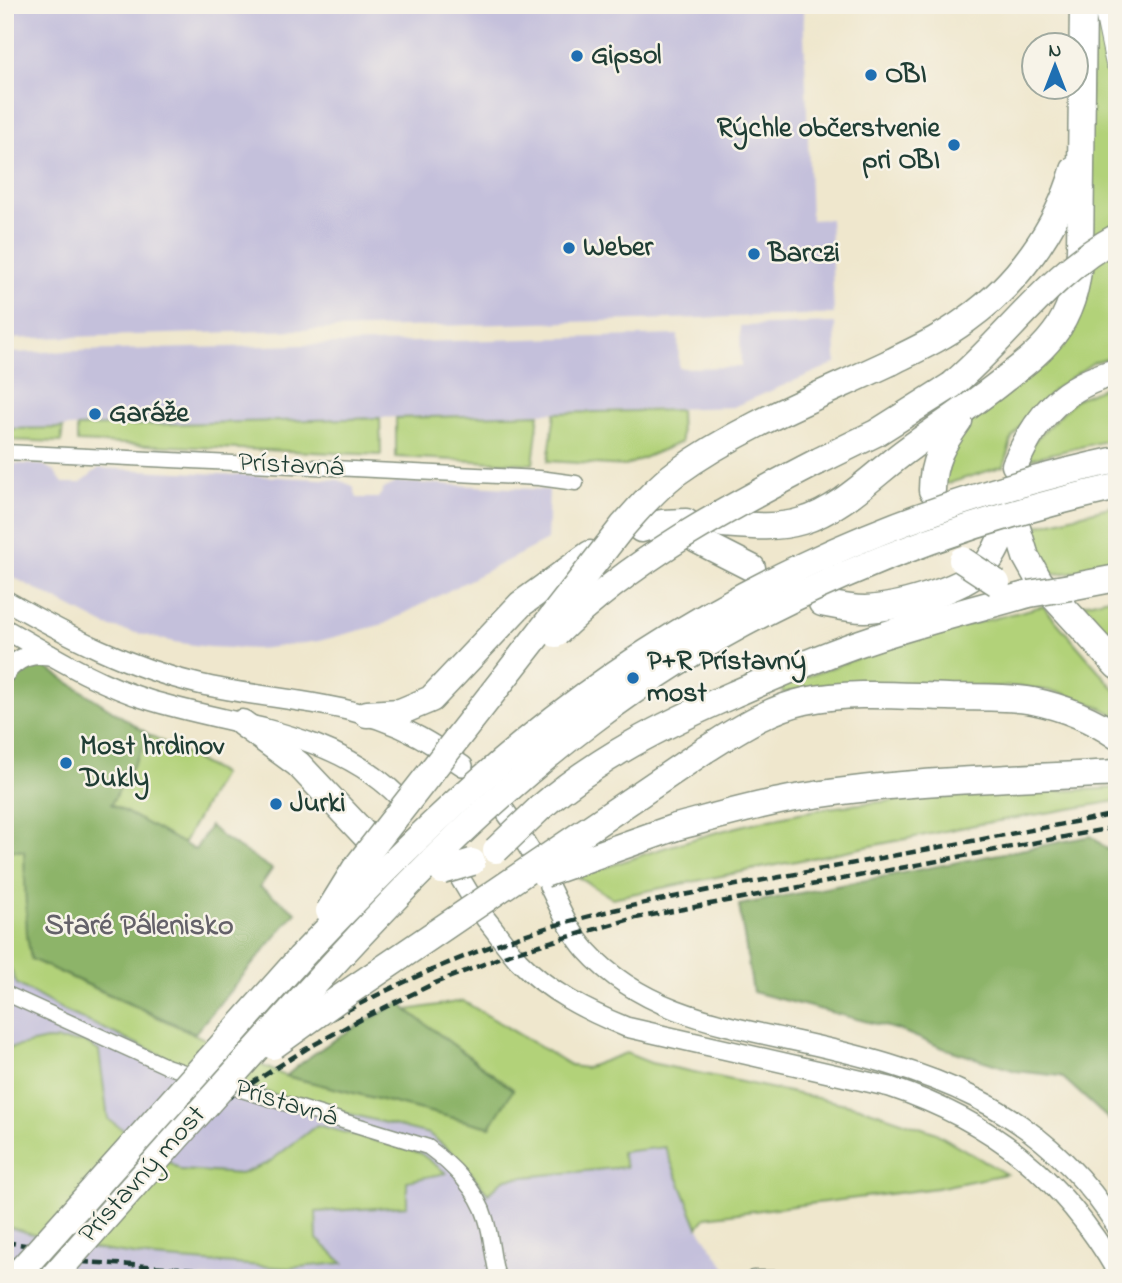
<svg xmlns="http://www.w3.org/2000/svg" width="1122" height="1283" font-family="'Indie Flower',sans-serif">
	<rect width="100%" height="100%" fill="#f7f3e8"/>
	<filter id="ink" filterUnits="userSpaceOnUse"><feTurbulence type="fractalNoise" baseFrequency=".0143" numOctaves="2"/><feDisplacementMap in="SourceGraphic" scale="14" xChannelSelector="R" yChannelSelector="G"/><feConvolveMatrix kernelMatrix="1 2 1 2 8 2 1 2 1" color-interpolation-filters="sRGB"/></filter>
	<filter id="wash" filterUnits="userSpaceOnUse"><feTurbulence type="fractalNoise" baseFrequency=".00686" numOctaves="4" result="noise"/><feDisplacementMap in="SourceGraphic" scale="28" xChannelSelector="R" yChannelSelector="G"/><feGaussianBlur stdDeviation="1.57" result="paint"/><feColorMatrix in="noise" values="0 0 0 0 0 0 0 0 0 0 0 0 0 0 0 0 0 1.4 0 .05"/><feComposite in="paint" operator="in"/></filter>
	<g filter="url(#wash)">
		<rect width="100%" height="100%" fill="#efe7cd"/>
		<g fill="#c4c0db">
			<polygon points="5,5 803,5 811,220 830,219 834,314 5,339"/>
			<polygon points="835,323 836,363 733,407 5,429 5,353 678,335 679,368 741,367 740,326"/>
			<polygon points="5,463 43,465 54,471 63,483 80,483 99,468 339,480 353,486 357,498 378,498 384,489 397,482 549,490 547,540 384,624 319,641 259,649 208,647 174,642 107,626 5,573"/>
			<polygon points="5,850 24,851 31,959 286,1076 490,1127 494,1167 665,1147 698,1227 725,1267 725,1278 5,1278"/>
		</g>
		<g fill="#b2d279" stroke="#688856" stroke-width="2">
			<polygon points="1095,5 1112,89 1117,131 1117,356 1094,362 1055,389 1030,414 1012,438 1004,466 940,486 945,460 963,430 1072,330"/>
			<polygon points="1117,382 1117,422 1106,441 1025,460 1034,441 1076,399"/>
			<polygon points="680,410 681,442 625,466 548,461 555,413"/>
			<polygon points="539,414 533,464 396,457 396,418"/>
			<polygon points="380,418 381,455 77,442 77,427"/>
			<polygon points="63,428 61,442 5,440 5,429"/>
			<polygon points="1117,505 1117,567 1046,575 1025,529"/>
			<polygon points="1117,596 1117,643 1079,605"/>
			<polygon points="1043,606 1117,692 1117,716 1095,705 1062,693 1026,687 822,685 783,693 781,686 874,652 960,627"/>
			<polygon points="150,735 222,774 183,844 111,804"/>
			<path d="M1117,788V801L980,824L612,898L578,877C666,846 757,816 851,805C939,795 1028,793 1117,788Z"/>
			<polygon points="5,850 24,851 27,934 31,959 285,1076 490,1127 513,1089 407,1010 463,1001 572,1066 585,1068 626,1053 651,1063 860,1107 934,1132 1006,1174 937,1188 706,1217 698,1227 665,1147 621,1152 626,1167 504,1179 488,1194 458,1157 429,1134 275,1095 170,1059 65,1011 17,984 5,956"/>
			<polygon points="47,1040 84,1042 99,1051 108,1119 181,1170 241,1174 268,1163 317,1125 420,1153 446,1173 407,1181 407,1206 316,1212 317,1239 343,1263 288,1268 154,1258 74,1246 5,1226 5,1049"/>
		</g>
		<g fill="#8db469" stroke="#56784e" stroke-width="2">
			<polygon points="28,667 45,667 150,735 111,804 195,850 210,826 222,837 272,869 260,887 296,912 195,1033 31,959 27,935 24,851 8,850 7,762 12,680"/>
			<polygon points="1091,836 1117,857 1116,1126 1061,1076 1016,1071 943,1048 899,1030 753,992 739,905"/>
			<path d="M401,1002L407,1010L513,1090L490,1127L286,1076C321,1045 360,1024 401,1002Z"/>
		</g>
	</g>
	<g filter="url(#ink)">
		<g fill="none" stroke-linecap="round" stroke-linejoin="round">
			<g stroke="#879280" stroke-width="17">
				<g id="street">
					<polyline points="5,452 539,478 576,483"/>
					<polyline points="5,993 166,1066 199,1077"/>
					<path d="M222,1084L428,1147C451,1164 478,1190 486,1219C492,1238 492,1258 498,1278"/>
					<polyline points="753,1278 808,1278"/>
				</g>
			</g>
			<g stroke="#879280" stroke-width="22">
				<g id="secondary">
					<path d="M5,600C67,635 129,668 199,684C284,704 362,698 438,748"/>
					<path d="M5,629C51,655 97,684 149,700C234,726 332,730 399,797"/>
					<path d="M5,673C18,657 30,653 50,655"/>
					<polyline points="457,762 463,766"/>
					<polyline points="505,811 510,818"/>
					<polyline points="523,839 531,852"/>
					<polyline points="451,863 469,893"/>
					<path d="M549,886C560,908 570,932 586,950C640,1010 717,1024 791,1040C926,1069 1039,1103 1117,1227"/>
					<path d="M485,918C497,932 507,948 519,961C549,992 587,1011 626,1027L890,1087C992,1121 1063,1178 1117,1272"/>
				</g>
			</g>
			<g stroke="#879280" stroke-width="25">
				<polyline id="primary" points="1105,5 1117,62"/>
			</g>
			<g stroke="#879280" stroke-width="29">
				<g id="highway">
					<path d="M891,362C917,349 943,337 966,320C1016,285 1057,229 1074,170"/>
					<polyline points="819,461 876,433 952,385"/>
					<path d="M1015,465C1036,417 1063,385 1117,372"/>
					<path d="M932,490C932,461 943,443 959,421"/>
					<path d="M723,524C749,526 776,529 802,521C842,509 874,474 907,450C940,426 974,404 1006,378C1026,363 1045,348 1059,327C1074,303 1078,279 1080,251L1083,5"/>
					<polyline points="1017,528 1026,557 1040,582 1117,666"/>
					<polyline points="641,529 662,523 686,522"/>
					<polyline points="697,540 752,568"/>
					<polyline points="1070,587 1117,578"/>
					<path d="M822,603C837,606 850,609 865,609C895,608 961,590 982,569C993,558 998,545 1004,531"/>
					<polyline points="367,714 400,712 431,699 521,604 590,554"/>
					<polyline points="242,723 298,764 367,837"/>
					<path d="M705,750C736,731 768,709 805,701C852,691 901,696 948,697C976,698 1006,696 1033,701C1062,707 1092,719 1117,736"/>
					<path d="M540,808C598,758 663,725 732,695C776,676 820,656 866,641C919,623 975,609 1029,594"/>
					<path d="M676,827C714,817 752,806 790,799C898,780 1008,779 1117,773"/>
					<polyline points="209,1060 300,958"/>
				</g>
			</g>
			<use href="#street" stroke="#fff" stroke-width="14"/>
			<use href="#secondary" stroke="#fff" stroke-width="19"/>
			<use href="#primary" stroke="#fff" stroke-width="23"/>
			<use href="#highway" stroke="#fff" stroke-width="26"/>
			<g stroke="#1f3d34" stroke-width="4.5" stroke-dasharray="10 5" stroke-linecap="butt">
				<polyline points="5,1242 59,1250"/>
				<polyline points="5,1259 83,1262 196,1269"/>
				<path d="M26,1278C73,1225 118,1166 174,1122C272,1045 387,983 506,941C594,910 688,894 780,877C892,856 1004,835 1117,814"/>
				<polyline points="43,1278 128,1183 181,1133 219,1104 306,1049 361,1019 435,983 512,953 631,919 1117,827"/>
			</g>
			<g stroke="#879280" stroke-width="29" stroke-linecap="butt">
				<g id="highway-bridge">
					<path d="M952,385C1008,337 1051,272 1117,237"/>
					<polyline points="962,560 997,583"/>
					<polyline points="1029,594 1070,587"/>
					<path d="M556,634C631,560 726,509 819,461"/>
					<polyline points="496,850 540,808"/>
					<polyline points="442,871 472,862"/>
					<polyline points="544,874 676,827"/>
					<path d="M329,911L355,869L623,526C639,508 656,488 676,473C741,426 819,396 891,362"/>
					<path d="M300,958C372,882 445,808 525,742C697,600 900,506 1117,460"/>
					<polyline points="273,1046 337,1000 705,750"/>
					<polyline points="14,1278 209,1060"/>
					<path d="M52,1278C135,1184 218,1091 302,998C392,899 484,802 592,721C746,604 929,529 1117,487"/>
				</g>
			</g>
			<use href="#highway-bridge" stroke="#fff" stroke-width="26"/>
		</g>
	</g>
	<g fill="#1f6fb2" stroke="#f7f3e8" stroke-width="2.5">
		<circle cx="577" cy="56" r="7"/>
		<circle cx="871" cy="75" r="7"/>
		<circle cx="954" cy="145" r="7"/>
		<circle cx="569" cy="248" r="7"/>
		<circle cx="754" cy="254" r="7"/>
		<circle cx="95" cy="414" r="7"/>
		<circle cx="633" cy="678" r="7"/>
		<circle cx="66" cy="763" r="7"/>
		<circle cx="276" cy="804" r="7"/>
	</g>
	<g text-anchor="middle" dominant-baseline="central" stroke-width="5" stroke-linejoin="round" paint-order="stroke">
		<g font-size="28" font-weight="bold" fill="#1f3d34" stroke="#f7f3e8" text-anchor="start">
			<text x="591" y="56">Gipsol</text>
			<text x="885" y="75">OBI</text>
			<text x="940" y="129" text-anchor="end">Rýchle občerstvenie<tspan x="940" dy="32">pri OBI</tspan></text>
			<text x="583" y="248">Weber</text>
			<text x="768" y="254">Barczi</text>
			<text x="109" y="414">Garáže</text>
			<text x="647" y="662">P+R Prístavný<tspan x="647" dy="32">most</tspan></text>
			<text x="80" y="747">Most hrdinov<tspan x="80" dy="32">Dukly</tspan></text>
			<text x="290" y="804">Jurki</text>
		</g>
		<g font-size="28" fill="#1f3d34" stroke="#f7f3e8">
			<text transform="translate(291 466) rotate(3)">Prístavná</text>
			<text transform="translate(286 1104) rotate(17)">Prístavná</text>
			<text transform="translate(143 1175) rotate(-48)">Prístavný most</text>
		</g>
		<g font-size="30" font-weight="bold" fill="#646169" stroke="#f7f3e8">
			<text x="139" y="927">Staré Pálenisko</text>
		</g>
	</g>
	<rect width="1122" height="1283" fill="none" stroke="#f7f3e8" stroke-width="28"/>
	<g transform="translate(1055 66)"><circle r="33" fill="#f7f3e8" stroke="#a1aaa0" stroke-width="2"/>
	<path d="M0-5L12 26L0 18L-12 26Z" fill="#1f6fb2"/>
	<text y="-10" font-size="19" font-weight="bold" text-anchor="middle" fill="#1f3d34">N</text>
	</g>
</svg>
